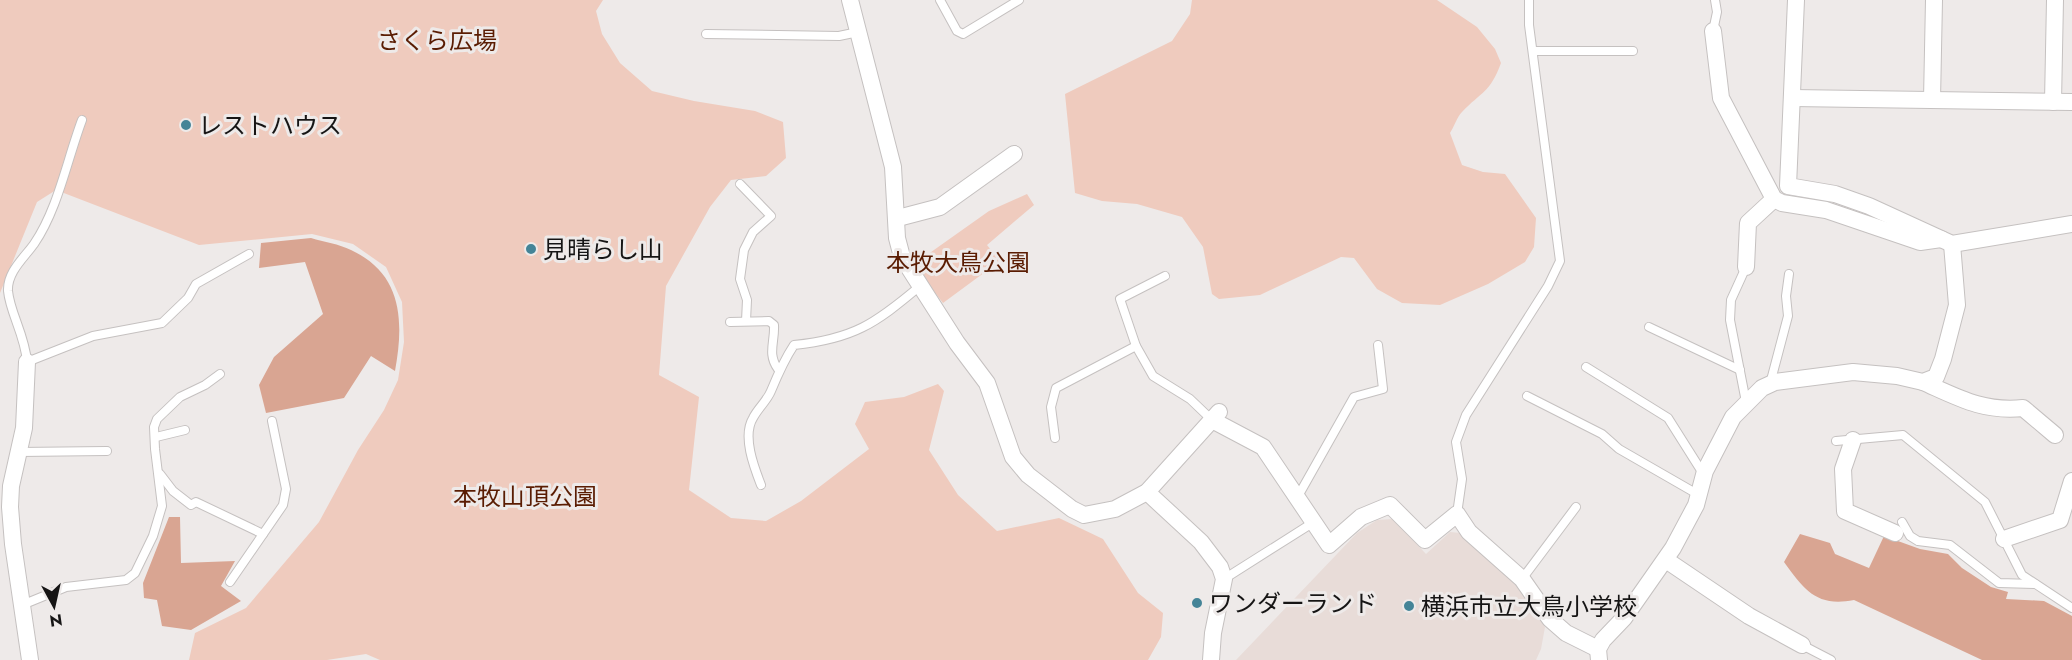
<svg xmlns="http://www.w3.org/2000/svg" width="2072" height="660" font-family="Jost,'Noto Sans JP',sans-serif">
	<rect width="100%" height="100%" fill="#eeeae9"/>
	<polygon fill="#e8dcd8" points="1393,519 1426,554 1450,532 1460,533 1515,584 1545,627 1541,649 1536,660 1236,660 1357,533 1377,520"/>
	<g fill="#efcbbe">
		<polygon points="0,0 603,0 596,11 602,34 620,63 652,91 694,101 755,111 783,122 786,158 766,176 731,180 710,207 666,286 659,375 699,397 689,490 731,518 766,521 801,501 869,449 855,424 865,402 904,397 938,384 944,391 929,450 958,495 997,531 1059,518 1103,539 1138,593 1163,613 1161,637 1148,660 380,660 366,654 327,660 189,660 195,633 246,608 319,522 358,450 384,410 398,380 404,342 402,302 386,267 353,244 312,234 199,245 56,190 37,202 0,293"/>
		<path d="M1192,0H1437L1477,27L1495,49L1501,63C1490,93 1481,92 1462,112C1457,117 1454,127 1450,133L1462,165L1483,172L1505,174L1536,218L1534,247L1525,262L1488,284L1440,305L1402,303L1377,289L1354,258L1341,257L1260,295L1219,299L1212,294L1203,247L1182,217L1137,204L1102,201L1075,193L1065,94L1172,41L1190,14Z"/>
		<polygon points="1027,194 1034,205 987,245 1000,261 943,303 925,280 917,262 989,211"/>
	</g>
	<g fill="#d9a592">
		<path d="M311,238C324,242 339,244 351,250C403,274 404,322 395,371L371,356L344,398L266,413L259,385L274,357L323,314L305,262L259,268L261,243Z"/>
		<polygon points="169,517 180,517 181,563 235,561 221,586 241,601 191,630 162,626 157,600 144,598 143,583"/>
		<path d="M1800,534L1830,543L1835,554L1869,568L1884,536L1920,549L1948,554L1962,568L1991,587L2008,592L2006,599L2044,601L2072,616V660H1982L1854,600C1817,607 1805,591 1784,562Z"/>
	</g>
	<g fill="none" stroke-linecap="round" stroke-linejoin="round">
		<g stroke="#c5c1c0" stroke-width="10">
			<g id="service">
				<polyline points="940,0 957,31 963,34 1019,0"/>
				<polyline points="1713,31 1717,12 1715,0"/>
				<polyline points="706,34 839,36 858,32"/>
				<polyline points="1533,51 1633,51"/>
				<path d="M82,120C67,160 58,209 34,244C24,258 7,272 8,291C10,313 25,335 27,362L93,336L162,323L188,298L196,284L249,254"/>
				<polyline points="740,184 771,216 753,232 744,250 740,279 747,300 746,321"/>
				<polyline points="1746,267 1731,300 1730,320 1746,402"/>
				<polyline points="1165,276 1120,299 1136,346 1153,376 1190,399 1212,420"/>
				<path d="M730,322L769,321L774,325C775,342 767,354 778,369"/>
				<polyline points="1649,327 1740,370"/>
				<polyline points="1586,367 1668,418 1704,475"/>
				<polyline points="1770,384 1788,316 1786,296 1789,274"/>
				<polyline points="1527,396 1602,434 1619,449 1699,495"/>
				<polyline points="156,437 185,430"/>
				<polyline points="1055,438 1051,407 1056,388 1136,346"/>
				<polyline points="1836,441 1903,435 1985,502 2022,575 2072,608"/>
				<polyline points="19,452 107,451"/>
				<polyline points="160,474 173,491 191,505 196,502 263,534"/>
				<path d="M761,485C754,467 742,436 753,418C758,408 767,401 771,391C778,374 784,360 794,345C853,339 875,324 920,286"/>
				<polyline points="1297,498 1354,397 1383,389 1378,345"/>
				<polyline points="1457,514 1462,479 1456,442 1466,415 1548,286 1560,261 1529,25 1529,0"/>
				<polyline points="1902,522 1910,536 1918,541 1950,545 1999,583 2035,584"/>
				<polyline points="1224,579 1314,522"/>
				<polyline points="1522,579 1576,507"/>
				<polyline points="230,582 283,505 286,489 272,421"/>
				<polyline points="22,605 66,587 126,580 135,573 153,536 162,506 155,449 154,427 157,419 180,397 205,385 220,374"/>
				<polyline points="1802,645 1831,660"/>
			</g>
		</g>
		<g stroke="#c5c1c0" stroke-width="18">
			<g id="minor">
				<polyline points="850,0 893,167 897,238 902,257 957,343 987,383 1013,457 1028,475 1072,509 1084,515 1115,509 1147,492 1219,412"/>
				<polyline points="1796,0 1788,186 1835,194 1869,206 1952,244 2072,224"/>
				<polyline points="1713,31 1721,98 1774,199 1782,203 1826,210 1920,242 1941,239"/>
				<polyline points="1792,98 2072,102"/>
				<polyline points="1932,100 1934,0"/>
				<polyline points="2053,102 2055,0"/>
				<polyline points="898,218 940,207 1014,154"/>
				<polyline points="1746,267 1748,223 1774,199"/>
				<polyline points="27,362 24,428 11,486 10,507 13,544 30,660"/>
				<path d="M1923,382C1959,398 1983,412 2023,408L2055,435"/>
				<polyline points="1212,420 1263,447 1329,545 1361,517 1390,505 1425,540 1457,514 1469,532 1522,579 1550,619 1566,633 1598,649"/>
				<polyline points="1853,440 1843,469 1845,511 1895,533"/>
				<polyline points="1147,492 1201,542 1220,567 1224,579 1213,633 1211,660"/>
				<polyline points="2004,539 2060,520 2072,481"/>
				<polyline points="1666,560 1749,616 1802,645"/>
				<polyline points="1599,660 1598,649 1603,640 1624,618 1673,548 1696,505 1705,471 1733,417 1762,388 1775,382 1853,372 1897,376 1923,382 1936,377 1943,359 1957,305 1952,244"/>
			</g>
		</g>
		<use href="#service" stroke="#fff" stroke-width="8"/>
		<use href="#minor" stroke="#fff" stroke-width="16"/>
	</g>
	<g fill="#448497" stroke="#eeeae9" stroke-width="2">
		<circle cx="186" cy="125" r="6"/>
		<circle cx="531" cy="249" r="6"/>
		<circle cx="1197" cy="603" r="6"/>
		<circle cx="1409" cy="606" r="6"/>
	</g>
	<g text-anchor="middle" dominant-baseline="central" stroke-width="6" stroke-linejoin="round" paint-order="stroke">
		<g font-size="24" fill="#5a1c02" stroke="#eeeae9">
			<text x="437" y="40">さくら広場</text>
			<text x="958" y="262">本牧大鳥公園</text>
			<text x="525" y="496">本牧山頂公園</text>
		</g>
		<g font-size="24" fill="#161515" stroke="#eeeae9" text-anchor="start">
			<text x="198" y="125">レストハウス</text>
			<text x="543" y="249">見晴らし山</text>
			<text x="1209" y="603">ワンダーランド</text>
			<text x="1421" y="606">横浜市立大鳥小学校</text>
		</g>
	</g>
	<g transform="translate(54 606) rotate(172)" stroke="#eeeae9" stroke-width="4.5" paint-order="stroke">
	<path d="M0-4.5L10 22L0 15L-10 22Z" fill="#161515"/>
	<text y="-9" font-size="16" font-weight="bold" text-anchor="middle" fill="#161515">N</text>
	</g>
</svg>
